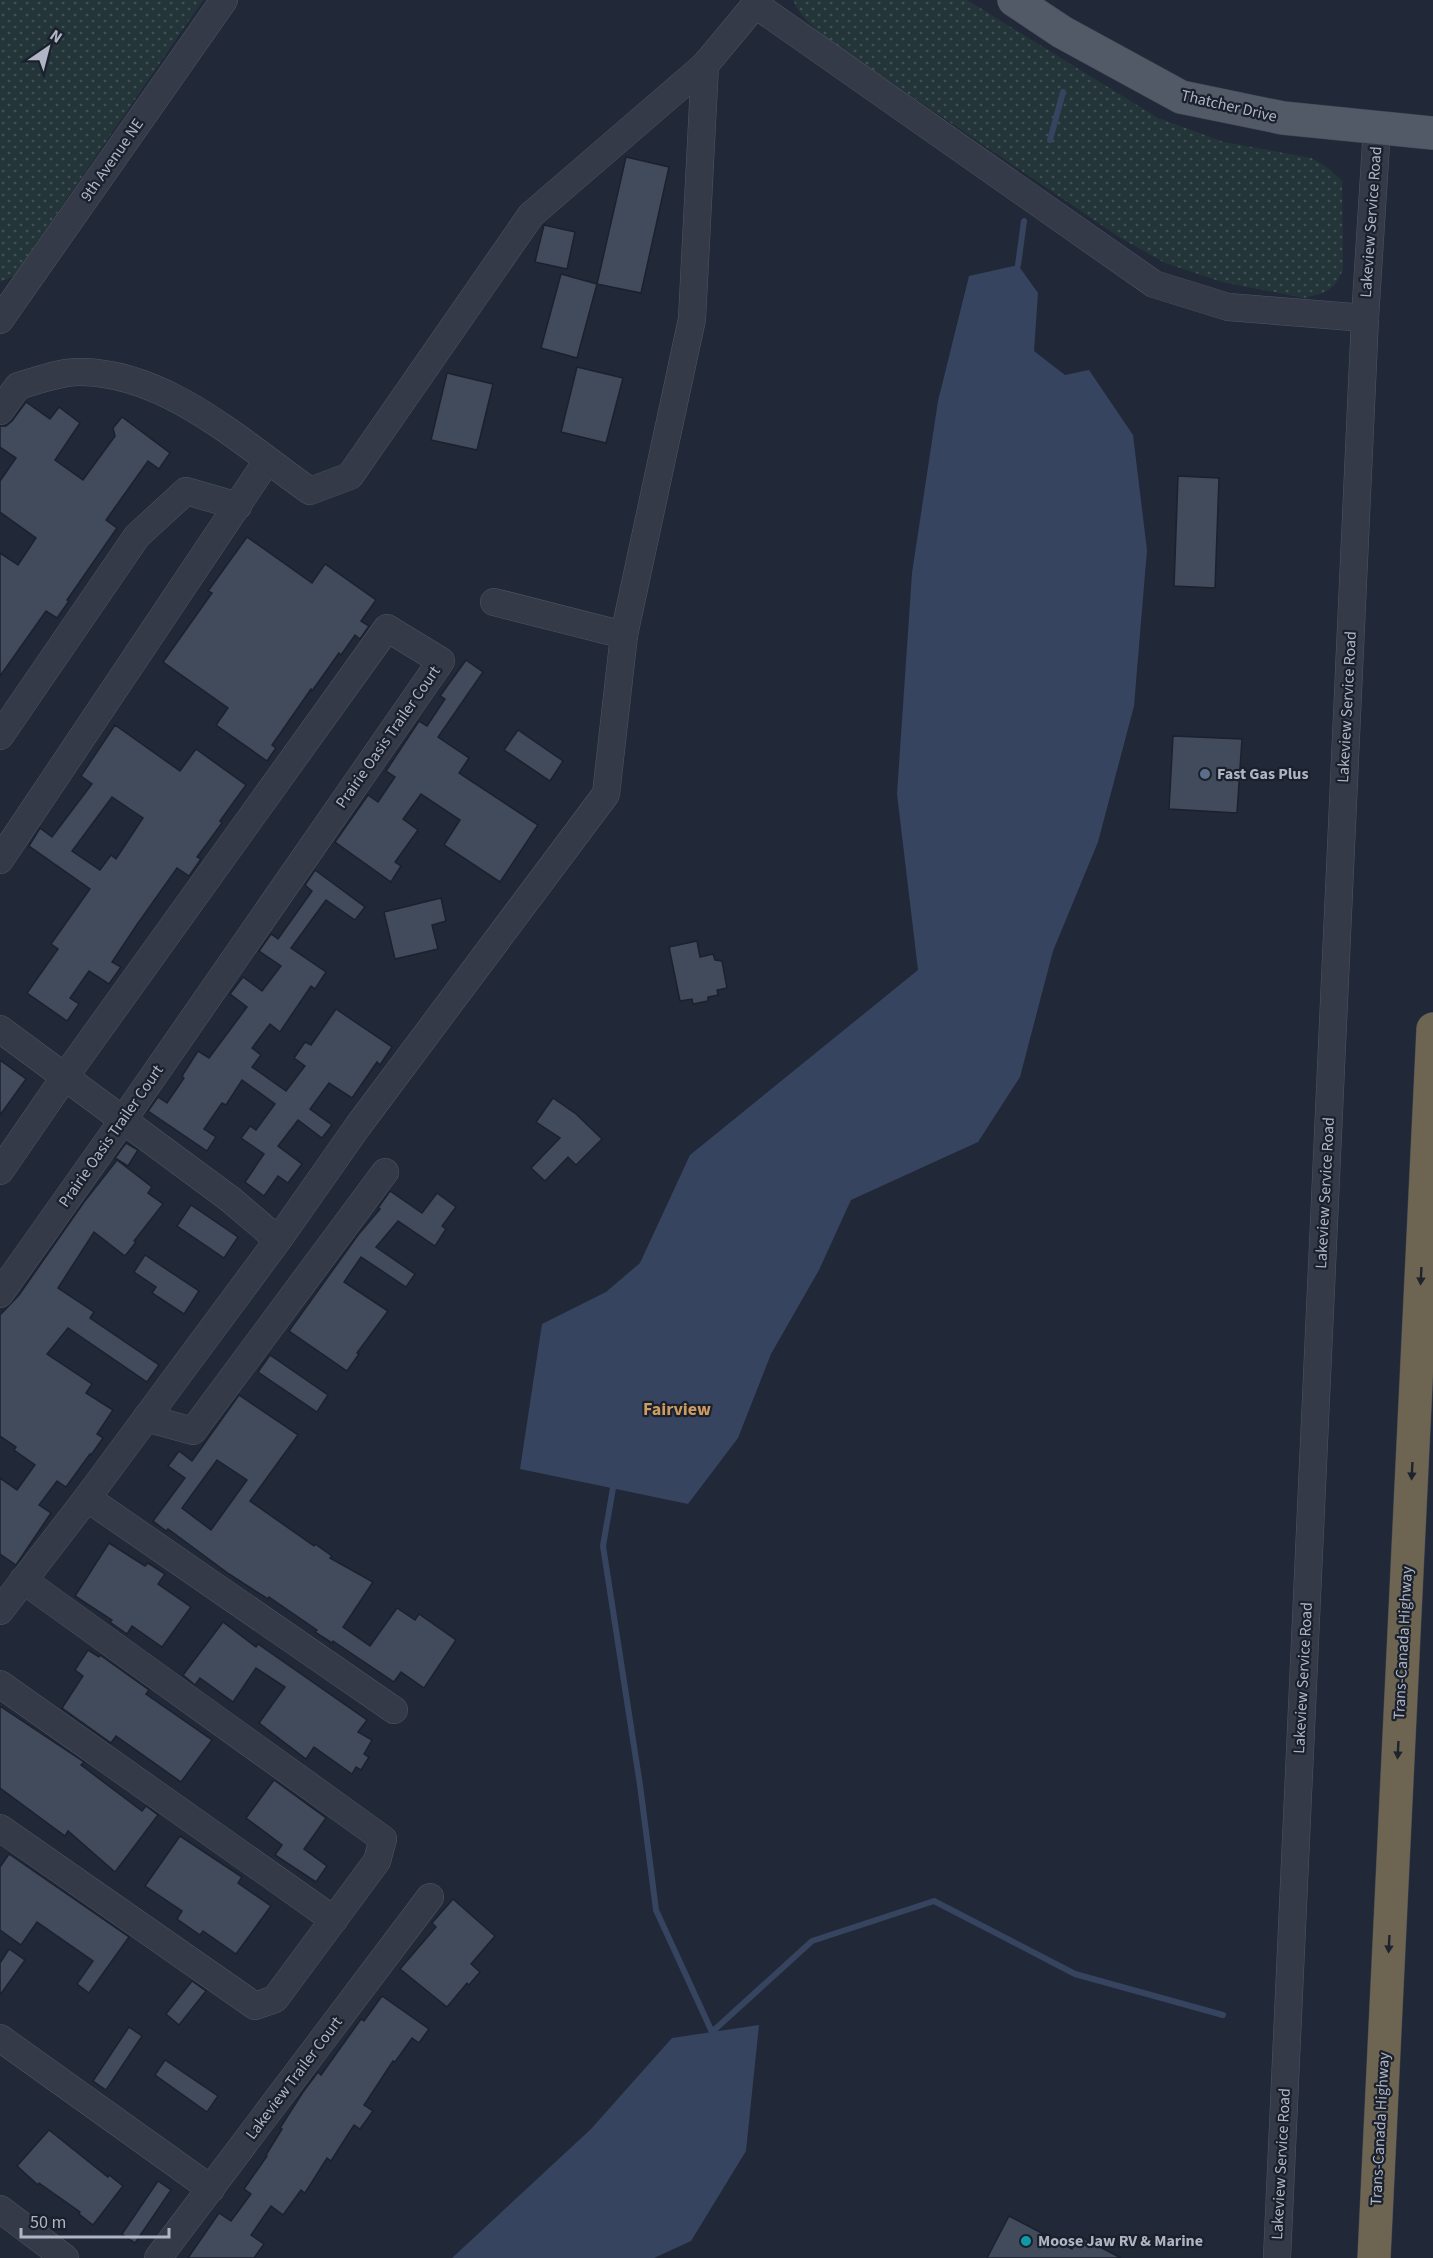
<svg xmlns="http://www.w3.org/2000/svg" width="1433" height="2258" font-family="'Source Sans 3',sans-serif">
	<defs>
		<pattern id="grass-dots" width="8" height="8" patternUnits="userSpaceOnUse" patternTransform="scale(1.5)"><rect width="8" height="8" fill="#243539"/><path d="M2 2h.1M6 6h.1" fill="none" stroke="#415054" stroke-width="1.8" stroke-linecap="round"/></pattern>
	</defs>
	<rect width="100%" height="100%" fill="#212837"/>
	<g fill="url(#grass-dots)">
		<polygon points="0,0 203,0 14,276 0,282"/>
		<path d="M793,0H967L1158,118L1224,142L1311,158L1328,168L1342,181L1343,270L1334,286L1323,293L1304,298L1222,282L1165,263L1119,237L832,42C817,30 800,18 793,0Z"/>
	</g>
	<g fill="#37445f">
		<polygon points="1018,265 1038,293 1034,351 1065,375 1089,370 1133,435 1147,550 1134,706 1098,842 1053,951 1020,1077 978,1142 851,1200 819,1270 771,1354 738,1438 688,1504 520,1469 542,1324 606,1292 640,1263 690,1155 918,970 897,794 912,573 938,401 969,276"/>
		<polygon points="759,2025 746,2151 691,2241 654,2258 452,2258 591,2129 672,2038"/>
	</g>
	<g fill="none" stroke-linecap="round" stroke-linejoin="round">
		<g stroke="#37445f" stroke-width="6">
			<polyline points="1050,140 1063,92"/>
			<polyline points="1018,265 1024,221"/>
			<polyline points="613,1488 603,1546 640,1785 656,1910 712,2032 812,1941 934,1901 1075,1974 1223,2015"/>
		</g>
	</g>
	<g fill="#424b5b" stroke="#1c212e" stroke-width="1.5" fill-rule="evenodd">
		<polygon points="626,157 669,167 641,293 597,284"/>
		<polygon points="544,225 575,232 567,269 535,262"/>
		<polygon points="561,274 597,284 577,358 541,348"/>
		<polygon points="577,367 623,378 606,443 561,432"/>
		<polygon points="447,373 493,384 477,450 431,440"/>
		<polygon points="26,402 50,419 59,407 80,423 55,460 83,480 115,436 113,428 122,417 170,453 159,469 148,461 106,520 117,528 67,600 69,601 57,618 46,611 0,676 0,553 18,565 36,538 0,512 0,481 16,458 0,447 0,426 6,426 12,421"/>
		<polygon points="1178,476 1219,478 1215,588 1174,586"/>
		<polygon points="247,537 312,583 325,564 376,600 361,621 369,626 360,639 355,635 341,655 339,653 312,691 311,689 272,745 276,748 267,761 216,725 228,708 163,662 212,593 208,591"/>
		<polygon points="466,660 483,672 438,737 469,758 459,773 538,825 500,882 444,845 460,820 421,794 403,819 418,830 395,862 401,866 391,882 335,842 368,795 378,802 395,777 386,771 419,721 427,726 445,699 440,696"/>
		<path d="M115,725L180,771L196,749L246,785L220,821L222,823L197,857L201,859L189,876L177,868L136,926L112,962L121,967L109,984L89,971L70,998L79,1004L67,1021L27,993L58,949L51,944L90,889L29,846L40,828L52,837L92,784L81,776ZM112,797L143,818L116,859L111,855L100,870L72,851Z"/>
		<polygon points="518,730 563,761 550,781 504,750"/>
		<polygon points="1173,736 1242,739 1237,813 1169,809"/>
		<polygon points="315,870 365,907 355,920 326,900 291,948 326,972 315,989 311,986 280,1032 270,1024 252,1048 261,1055 252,1067 286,1091 305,1066 294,1058 305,1042 311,1045 336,1009 392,1047 380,1065 377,1062 352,1098 329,1083 310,1109 332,1125 322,1138 298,1120 278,1146 302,1164 288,1183 278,1176 264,1196 245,1182 264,1154 241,1138 250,1126 256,1130 275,1104 242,1080 226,1105 222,1103 204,1129 216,1137 207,1151 148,1111 158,1097 167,1103 184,1078 182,1076 198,1051 209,1058 247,1007 230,994 243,977 262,991 281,966 259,951 271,934 278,939 312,891 305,885"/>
		<polygon points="441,898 446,921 432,925 438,949 395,959 384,912"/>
		<polygon points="697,941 700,957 713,954 715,960 722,961 727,988 717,990 718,995 708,997 708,1001 693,1004 692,999 680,1001 669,947"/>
		<polygon points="0,1060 26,1079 0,1115"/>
		<polygon points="553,1098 576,1114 602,1139 576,1165 568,1157 545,1181 531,1168 560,1138 536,1122"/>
		<polygon points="126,1143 138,1150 128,1166 115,1158"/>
		<polygon points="117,1160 152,1187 148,1193 163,1204 134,1241 136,1242 125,1256 94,1232 58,1288 94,1312 90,1318 159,1365 147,1382 68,1328 47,1354 92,1384 86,1393 113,1410 97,1434 103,1438 91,1455 90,1454 66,1487 57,1481 39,1505 51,1513 16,1565 0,1554 0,1478 17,1490 35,1465 14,1450 16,1447 0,1436 0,1315 19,1295 84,1202"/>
		<polygon points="390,1191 422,1213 437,1193 456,1207 442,1226 446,1229 435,1246 398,1221 376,1247 415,1274 406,1287 361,1257 344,1282 388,1311 357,1353 359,1354 347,1371 289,1331 358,1235 380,1209 378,1208"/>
		<polygon points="191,1205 238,1237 224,1258 177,1226"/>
		<polygon points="145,1255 199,1291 184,1314 152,1293 156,1287 134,1272"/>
		<polygon points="270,1355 328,1395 317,1412 258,1372"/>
		<path d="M239,1395L298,1435L250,1501L314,1546L315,1544L332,1556L330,1558L373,1582L343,1627L370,1646L397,1608L415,1620L419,1614L456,1640L424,1688L401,1672L394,1682L333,1641L332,1643L315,1632L317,1630L269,1597L268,1599L229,1574L168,1529L166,1531L153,1521L185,1478L168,1466L179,1451L192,1461ZM217,1460L247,1480L211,1530L182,1508Z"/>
		<polygon points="109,1543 145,1566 148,1563 165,1574 158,1584 191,1607 162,1647 132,1626 127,1634 110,1622 112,1620 75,1596"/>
		<polygon points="223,1622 256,1647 258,1644 367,1720 358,1732 372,1740 364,1754 369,1757 361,1770 356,1767 352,1774 314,1747 306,1759 259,1723 285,1687 256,1668 233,1702 200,1678 195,1685 183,1675"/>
		<polygon points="88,1650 99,1657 100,1655 149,1690 146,1694 212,1740 181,1782 116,1736 111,1743 62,1708 83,1676 75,1670"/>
		<polygon points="0,1706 84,1762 81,1765 142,1811 146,1806 158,1815 115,1872 68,1831 65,1836 0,1788"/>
		<polygon points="274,1780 326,1818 304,1849 327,1866 316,1882 275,1855 282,1845 246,1818"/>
		<polygon points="180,1836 242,1877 238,1883 271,1906 236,1954 203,1931 200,1935 177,1919 182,1911 145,1886"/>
		<polygon points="9,1854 129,1937 89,1993 77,1984 93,1961 37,1922 21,1945 0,1930 0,1867"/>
		<polygon points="453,1899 495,1936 471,1964 480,1972 469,1985 467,1983 447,2007 400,1969 436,1927 432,1923"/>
		<polygon points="9,1949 25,1960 0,1995 0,1963"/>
		<polygon points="192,1981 206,1991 179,2025 166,2014"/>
		<polygon points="382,1996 429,2029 419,2043 412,2038 395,2062 393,2061 364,2105 373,2111 360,2129 354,2125 331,2161 327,2158 305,2193 301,2190 283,2215 271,2206 251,2235 264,2244 254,2258 188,2258 219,2213 231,2221 251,2194 244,2189 267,2156 266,2155 282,2129 280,2128 303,2092 318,2072 321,2075 361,2019 364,2021"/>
		<polygon points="129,2027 142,2036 106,2090 93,2081"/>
		<polygon points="165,2060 218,2096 207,2112 155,2075"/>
		<polygon points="49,2130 108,2177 109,2175 123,2186 93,2225 79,2214 80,2212 39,2183 38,2185 17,2166"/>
		<polygon points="158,2181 171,2190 135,2243 122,2234"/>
		<polygon points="1009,2216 1072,2249 1079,2236 1121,2258 987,2258"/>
	</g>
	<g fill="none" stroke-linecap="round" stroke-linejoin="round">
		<g stroke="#4f5562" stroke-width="28">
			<g id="minor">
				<polyline points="756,5 1154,284 1228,307 1365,318"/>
				<polyline points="0,320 224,0"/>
				<path d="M0,411L18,386C36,381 62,371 81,372C168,373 243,444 310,491L350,476L531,215L705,65L759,0"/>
				<polyline points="494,602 624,635"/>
				<polyline points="0,736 137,536 186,491 238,506"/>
				<polyline points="0,860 267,461"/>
				<polyline points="0,1029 230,1199 278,1240"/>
				<polyline points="0,1171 64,1078 387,628 441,661 123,1120 0,1294"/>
				<polyline points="146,1418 193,1431 385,1172"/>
				<polyline points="87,1498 394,1710"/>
				<polyline points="0,1611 87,1498 278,1240 358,1126 606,794 624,635 692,319 705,65"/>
				<polyline points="0,1684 334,1920"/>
				<polyline points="0,1828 255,2006 275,1999 377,1861 383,1839 23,1580"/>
				<polyline points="0,2038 211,2189"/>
				<polyline points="0,2209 65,2258"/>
				<polyline points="158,2258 430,1897"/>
				<polyline points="1277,2258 1365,318 1377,128"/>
			</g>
		</g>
		<g stroke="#3e4351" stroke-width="34">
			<polyline id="major" points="1014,0 1062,32 1181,97 1283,118 1433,133"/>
		</g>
		<g stroke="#3c424f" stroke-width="34">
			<polyline id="highway" points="1374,2258 1433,1029"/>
		</g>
		<use href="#minor" stroke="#343a47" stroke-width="27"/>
		<use href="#major" stroke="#525967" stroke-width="33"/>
		<use href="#highway" stroke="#6d6552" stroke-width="33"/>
	</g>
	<defs><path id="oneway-solid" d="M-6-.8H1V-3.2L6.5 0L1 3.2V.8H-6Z" transform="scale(1.5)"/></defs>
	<g fill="#1e232e">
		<use href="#oneway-solid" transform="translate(1421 1276) rotate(93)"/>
		<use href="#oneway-solid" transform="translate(1412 1471) rotate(93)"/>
		<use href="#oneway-solid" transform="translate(1398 1750) rotate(93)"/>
		<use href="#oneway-solid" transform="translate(1389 1944) rotate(93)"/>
	</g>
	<circle fill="#5c6f8a" stroke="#1a202c" stroke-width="2" cx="1205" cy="774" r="6"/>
	<circle fill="#0f9aa8" stroke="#1a202c" stroke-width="2" cx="1026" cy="2241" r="6"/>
	<g text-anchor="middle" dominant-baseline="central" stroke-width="4.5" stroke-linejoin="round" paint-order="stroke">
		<g font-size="16" fill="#afb5c4" stroke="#1a202c">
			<text transform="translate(1229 106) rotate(13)">Thatcher Drive</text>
			<text transform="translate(112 160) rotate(-55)">9th Avenue NE</text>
			<text transform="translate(1371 222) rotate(-86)">Lakeview Service Road</text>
			<text transform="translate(1347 707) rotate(-87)">Lakeview Service Road</text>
			<text transform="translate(388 737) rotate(-55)">Prairie Oasis Trailer Court</text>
			<text transform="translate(111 1136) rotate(-55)">Prairie Oasis Trailer Court</text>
			<text transform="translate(1325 1193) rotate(-87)">Lakeview Service Road</text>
			<text transform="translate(1403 1643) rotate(-87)">Trans-Canada Highway</text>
			<text transform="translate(1303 1678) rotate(-87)">Lakeview Service Road</text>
			<text transform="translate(294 2078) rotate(-53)">Lakeview Trailer Court</text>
			<text transform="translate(1380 2129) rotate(-87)">Trans-Canada Highway</text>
			<text transform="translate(1281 2164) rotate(-87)">Lakeview Service Road</text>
		</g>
		<g font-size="16" font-weight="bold" fill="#afb5c4" stroke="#1a202c" text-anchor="start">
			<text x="1217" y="774">Fast Gas Plus</text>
			<text x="1038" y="2241">Moose Jaw RV &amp; Marine</text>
		</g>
		<g font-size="18" font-weight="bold" fill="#ce9b60" stroke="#1a202c">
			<text x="677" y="1409">Fairview</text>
		</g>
	</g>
	<g transform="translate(48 48) rotate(35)" stroke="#1a202c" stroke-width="4.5" paint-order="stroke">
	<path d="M0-4.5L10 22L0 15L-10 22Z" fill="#afb5c4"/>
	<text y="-9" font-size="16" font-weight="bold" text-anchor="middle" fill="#afb5c4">N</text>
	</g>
	<path d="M21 2228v9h148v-9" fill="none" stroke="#afb5c4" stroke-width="3"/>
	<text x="30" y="2228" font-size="18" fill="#afb5c4" stroke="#1a202c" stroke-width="4.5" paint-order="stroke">50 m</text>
</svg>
